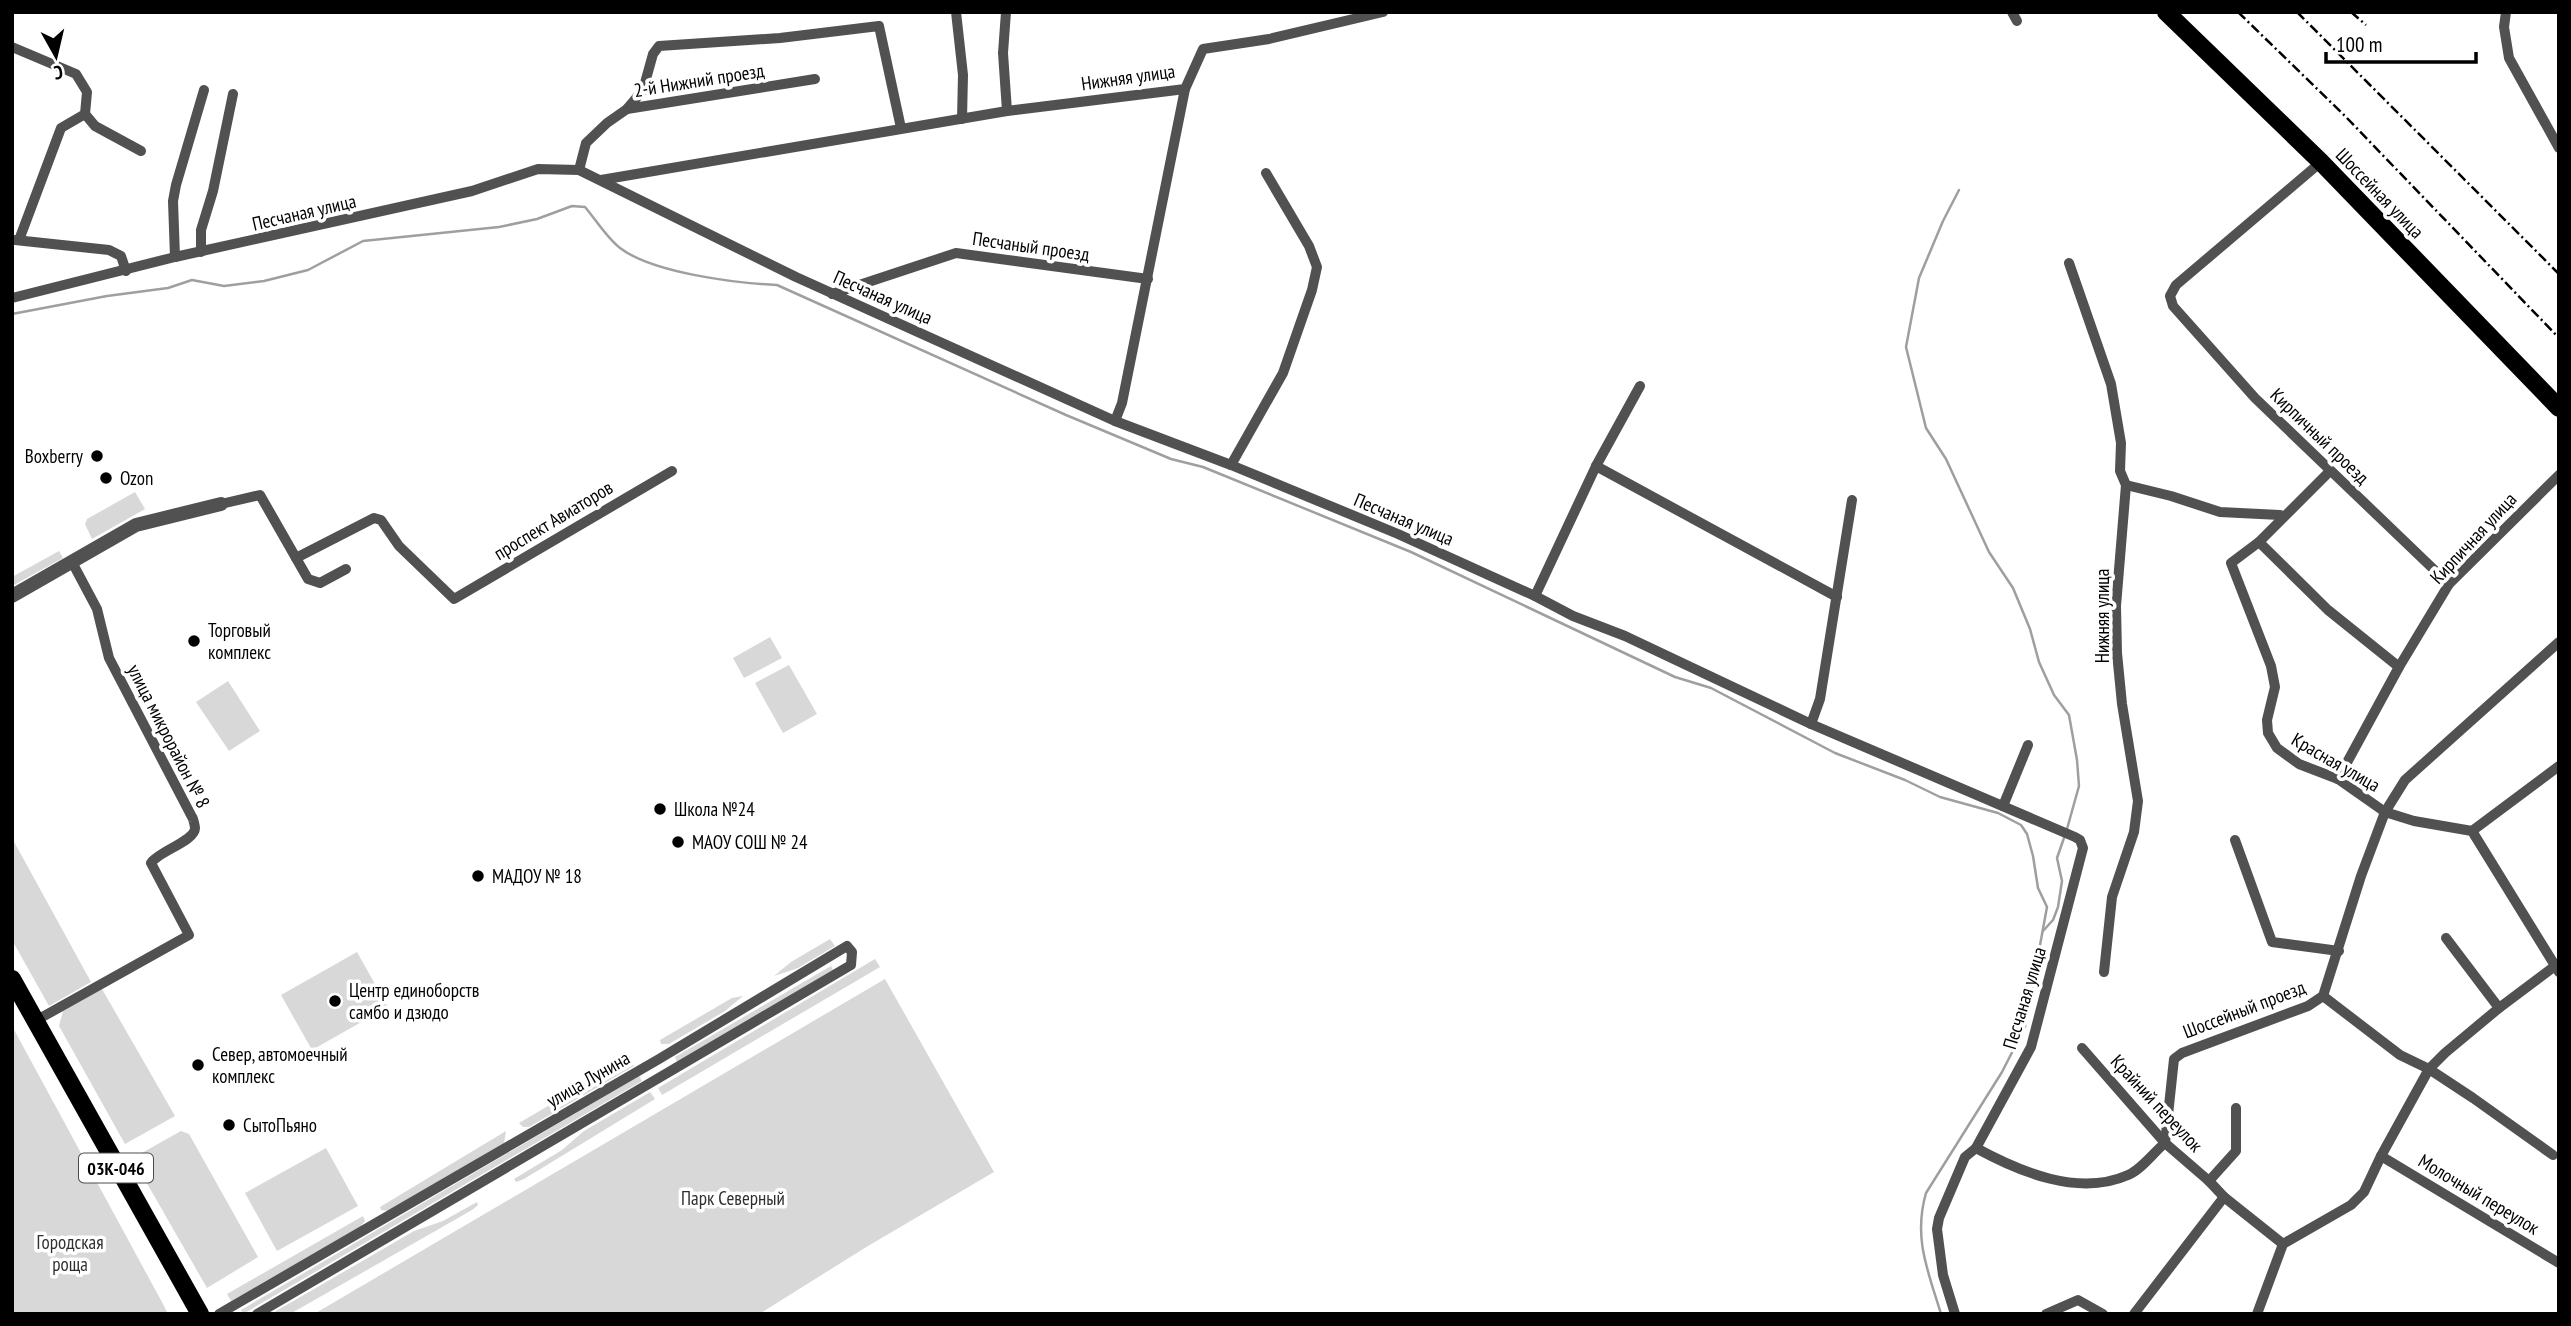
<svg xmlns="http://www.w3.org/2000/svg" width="2571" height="1326" font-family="'PT Sans Narrow',sans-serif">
	<rect width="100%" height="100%" fill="#fff"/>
	<g fill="#d8d8d8">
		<polygon points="135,492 145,509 92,539 85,524 87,519"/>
		<polygon points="59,551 63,558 12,586 12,577"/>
		<polygon points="770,637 782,658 744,678 733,658"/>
		<polygon points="789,665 817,714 783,733 755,683"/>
		<polygon points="228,681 260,731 229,751 196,702"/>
		<polygon points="12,838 91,982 49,1006 12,940"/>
		<polygon points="830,939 835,946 798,968 774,976 791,962"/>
		<polygon points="357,952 388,1007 312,1050 281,995"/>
		<polygon points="875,959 880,967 662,1095 658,1088"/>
		<polygon points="831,966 833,970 677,1062 675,1057"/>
		<polygon points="885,979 994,1172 868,1246 759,1314 314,1314"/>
		<polygon points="102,989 175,1116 125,1144 59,1026 63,1011"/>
		<polygon points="743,996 725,1011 669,1044 661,1044 660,1040 732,998"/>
		<polygon points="12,1026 163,1304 168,1314 12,1314"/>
		<polygon points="630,1058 634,1066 529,1127 523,1127 519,1123"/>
		<polygon points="639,1076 642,1081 243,1314 241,1310"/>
		<polygon points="650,1092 655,1099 524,1179 516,1182 514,1179 562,1150 584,1131"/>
		<polygon points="181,1131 189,1134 258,1257 207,1288 137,1166 140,1154"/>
		<polygon points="506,1131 504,1143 388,1211 381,1210 380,1207"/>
		<polygon points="326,1148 358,1206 277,1251 245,1193"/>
		<polygon points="477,1202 478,1205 472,1210 290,1314 271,1314 414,1231 443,1221"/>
		<polygon points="363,1216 365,1221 360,1227 231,1301 227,1294"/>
	</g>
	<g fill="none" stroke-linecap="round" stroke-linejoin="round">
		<g stroke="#9f9f9f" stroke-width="2.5">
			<polyline points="1959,190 1943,221 1919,278 1906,347 1926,428 1946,459 1989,552 2013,588 2030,629 2039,662 2054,695 2069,715 2077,760 2079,786 2067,829"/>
			<path d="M12,314L107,296L168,288L192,280L224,286L264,281L308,270L363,241L499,227L537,219L572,206L585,207C596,220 607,238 620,248C653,273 735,283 777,285L1066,415L1171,459L1203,467L1411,552L1675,677L1711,688L1835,753L1905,780L1940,797L1998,813L2021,825L2027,834L2033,856L2038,888L2047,907L2025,1027L2002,1072L1926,1193C1913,1238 1928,1271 1941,1314"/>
			<polyline points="2043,931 2053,920 2058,907 2062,881 2057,858 2065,835"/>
		</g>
		<g stroke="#515151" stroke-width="10">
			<polyline points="956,12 963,75 962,119"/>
			<polyline points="1006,12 1003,53 1007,111"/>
			<polyline points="2012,12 2017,21"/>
			<polyline points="2506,12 2504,27 2509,58 2559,148"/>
			<polyline points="12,47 76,74 87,92 85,114 61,128 19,240"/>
			<polyline points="627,109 643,90 653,54 659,46 780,38 879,26 901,128"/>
			<polyline points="85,114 95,126 141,151"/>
			<polyline points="2321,162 2176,285 2170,296 2173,306 2255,398 2449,584"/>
			<polyline points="579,170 586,143 607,123 627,109 815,79"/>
			<polyline points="601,180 1007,111 1185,89 1203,49 1269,39 1383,12"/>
			<polyline points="15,240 109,250 121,256 126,271"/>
			<polyline points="201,252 201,230 213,191 233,94"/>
			<polyline points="175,257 173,201 176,185 204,90"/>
			<polyline points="2069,263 2111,384 2121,443 2120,471 2126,485 2116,606 2117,653 2122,704 2138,801 2134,832 2112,897 2104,972"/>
			<polyline points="832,294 956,253 1148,279"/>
			<polyline points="12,298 175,257 472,191 538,169 579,170 796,277 1115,421 1231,465 1398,534 1535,596 1573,616 1625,636 1811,724 2075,837 2080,840 2083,848 2031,1047 1976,1148 1965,1157 1939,1218 1937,1229 1943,1275 1955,1314"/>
			<polyline points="1115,421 1122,403 1185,89"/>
			<polyline points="1231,465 1283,373 1312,290 1317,267 1309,246 1266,173"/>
			<polyline points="1596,466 1837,597"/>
			<polyline points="2330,471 2259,542 2231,563 2271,666 2275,687 2267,720 2268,733 2277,748 2299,764 2338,779 2385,812 2414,821 2472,831 2559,972"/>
			<polyline points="2126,485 2171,496 2220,512 2280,515 2283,517"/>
			<polyline points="221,504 260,495 308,579 320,583 346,569"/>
			<polyline points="2259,542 2328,610 2399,667"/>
			<polyline points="296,558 374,518 381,520 399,546 454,599 672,471"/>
			<polyline points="1535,596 1596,466 1640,386"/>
			<polyline points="1811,724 1820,699 1852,500"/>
			<polyline points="2338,779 2399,667 2449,584 2559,475"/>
			<polyline points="2003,806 2028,745"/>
			<polyline points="2472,831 2559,766"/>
			<polyline points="2235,840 2272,942 2339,951"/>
			<polyline points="2446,938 2499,1008"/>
			<polyline points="2323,996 2400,1055 2429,1069 2473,1098 2553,1155"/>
			<path d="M35,1021L189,935L151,863C159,851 195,841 195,828C195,827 193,817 192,817L109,658L97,609L72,562"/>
			<polyline points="2082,1048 2165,1143 2209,1181 2224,1197 2283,1244"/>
			<path d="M1976,1148C2020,1172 2079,1197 2128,1175C2141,1170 2154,1152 2165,1143L2174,1059L2182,1053L2308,1006L2323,996L2361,876L2385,812L2405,780L2559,642"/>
			<polyline points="2381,1156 2559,1263"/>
			<polyline points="2209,1181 2236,1151 2236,1108"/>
			<polyline points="219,1314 659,1059 847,946 852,952 851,965 257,1314"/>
			<polyline points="2046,1314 2078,1300 2103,1314"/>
			<polyline points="2134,1314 2224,1197"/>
			<polyline points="2257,1314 2283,1244 2351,1205 2364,1192 2381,1156 2429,1069 2445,1053 2499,1008 2559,963"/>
		</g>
		<polyline stroke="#515151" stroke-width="14" points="12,596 136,525 221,504"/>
		<g stroke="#000" stroke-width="18">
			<polyline points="2166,12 2321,162 2559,408"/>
			<polyline points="12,979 200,1314"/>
		</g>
		<g stroke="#000" stroke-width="2.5" stroke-dasharray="10 3.5 2 3.5" stroke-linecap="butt">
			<polyline points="2238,12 2345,116 2559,338"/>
			<polyline points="2297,12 2559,274"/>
			<polyline points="2351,12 2366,25"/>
		</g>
	</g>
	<g fill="#000" stroke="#fff" stroke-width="2.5">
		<circle cx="97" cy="456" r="7"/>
		<circle cx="106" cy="478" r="7"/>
		<circle cx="194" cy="641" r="7"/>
		<circle cx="660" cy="809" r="7"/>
		<circle cx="678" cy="842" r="7"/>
		<circle cx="478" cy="876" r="7"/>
		<circle cx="335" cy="1001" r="7"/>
		<circle cx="198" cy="1065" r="7"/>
		<circle cx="229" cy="1125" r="7"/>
	</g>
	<g text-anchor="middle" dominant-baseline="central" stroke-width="7" stroke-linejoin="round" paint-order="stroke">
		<rect fill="#fff" stroke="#4c4c4c" stroke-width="2" x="79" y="1153.5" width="74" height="29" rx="5"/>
		<g font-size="18" font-weight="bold" fill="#000">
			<text x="116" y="1168">03К-046</text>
		</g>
		<g font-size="19" fill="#000" stroke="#fff">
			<text transform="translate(1128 77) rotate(-8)">Нижняя улица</text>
			<text transform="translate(699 80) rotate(-9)">2-й Нижний проезд</text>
			<text transform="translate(2380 193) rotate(46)">Шоссейная улица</text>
			<text transform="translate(304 212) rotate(-13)">Песчаная улица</text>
			<text transform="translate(1031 246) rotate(8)">Песчаный проезд</text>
			<text transform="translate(883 297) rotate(24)">Песчаная улица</text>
			<text transform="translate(2320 436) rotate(44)">Кирпичный проезд</text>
			<text transform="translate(1404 519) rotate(23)">Песчаная улица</text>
			<text transform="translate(553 520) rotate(-31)">проспект Авиаторов</text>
			<text transform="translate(2473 538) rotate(-47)">Кирпичная улица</text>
			<text transform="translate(2102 616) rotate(-90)">Нижняя улица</text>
			<text transform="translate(169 736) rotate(63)">улица микрорайон № 8</text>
			<text transform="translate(2336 762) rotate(30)">Красная улица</text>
			<text transform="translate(2024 998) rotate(-73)">Песчаная улица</text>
			<text transform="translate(2244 1009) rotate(-21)">Шоссейный проезд</text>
			<text transform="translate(588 1079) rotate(-30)">улица Лунина</text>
			<text transform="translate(2157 1103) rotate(47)">Крайний переулок</text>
			<text transform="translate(2479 1194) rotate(31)">Молочный переулок</text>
		</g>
		<g font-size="19" fill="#000" stroke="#fff" text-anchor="start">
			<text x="83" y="456" text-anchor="end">Boxberry</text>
			<text x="120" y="478">Ozon</text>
			<text x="208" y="630">Торговый<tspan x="208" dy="22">комплекс</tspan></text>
			<text x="674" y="809">Школа №24</text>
			<text x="692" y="842">МАОУ СОШ № 24</text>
			<text x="492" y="876">МАДОУ № 18</text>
			<text x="349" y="990">Центр единоборств<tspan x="349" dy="22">самбо и дзюдо</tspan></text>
			<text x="212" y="1054">Север, автомоечный<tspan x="212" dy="22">комплекс</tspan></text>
			<text x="243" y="1125">СытоПьяно</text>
		</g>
		<g font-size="19" fill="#2f2f2f" stroke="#fff">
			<text x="733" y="1198">Парк Северный</text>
			<text x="70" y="1242">Городская<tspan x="70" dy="22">роща</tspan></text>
		</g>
	</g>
	<rect width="2571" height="1326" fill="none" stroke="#000000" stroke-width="28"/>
	<g transform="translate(56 56) rotate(172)" stroke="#ffffff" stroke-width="5" paint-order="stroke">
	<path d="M0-5L12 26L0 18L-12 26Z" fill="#000000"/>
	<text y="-10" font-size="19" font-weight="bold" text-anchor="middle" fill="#000000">С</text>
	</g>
	<path d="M2326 52v10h150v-10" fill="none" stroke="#000000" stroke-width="3.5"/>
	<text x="2336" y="52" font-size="21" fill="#000000" stroke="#ffffff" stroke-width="5" paint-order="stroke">100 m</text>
</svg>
